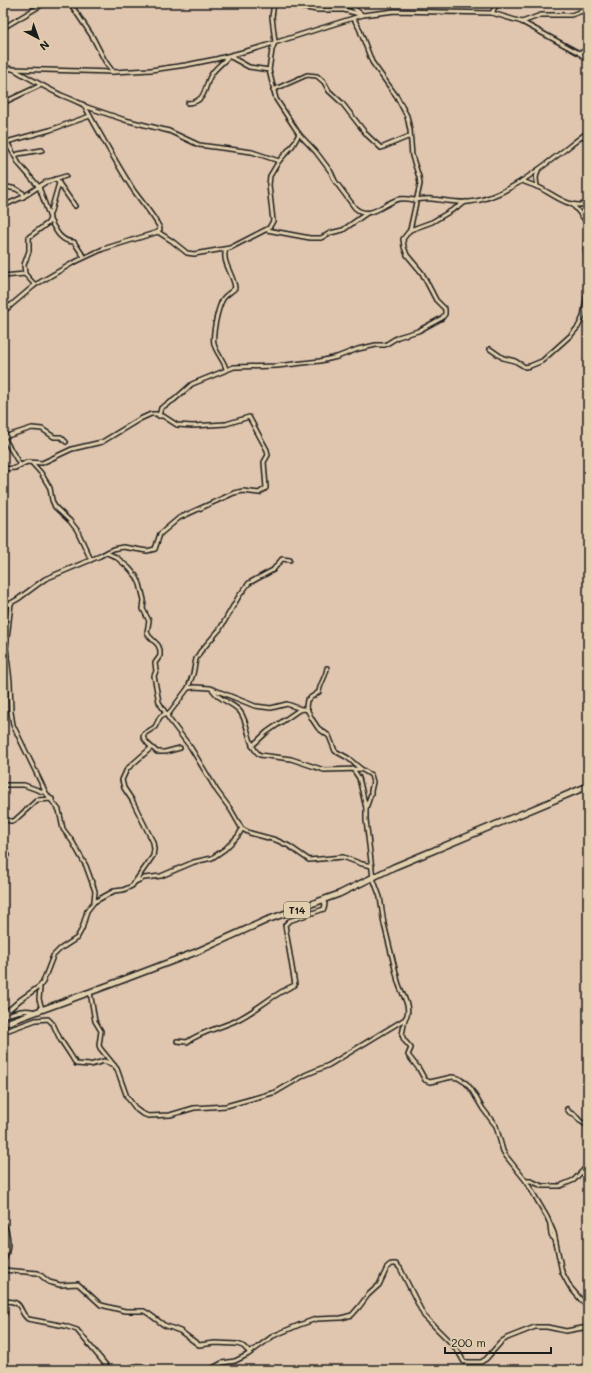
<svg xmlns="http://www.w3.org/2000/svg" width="591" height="1373" font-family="Mali,sans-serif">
	<rect width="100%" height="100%" fill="#e0c6af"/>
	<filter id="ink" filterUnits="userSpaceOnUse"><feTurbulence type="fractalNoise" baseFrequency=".025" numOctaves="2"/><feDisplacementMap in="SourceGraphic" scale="8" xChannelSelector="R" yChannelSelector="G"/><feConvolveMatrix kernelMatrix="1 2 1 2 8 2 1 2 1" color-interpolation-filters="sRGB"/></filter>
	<g filter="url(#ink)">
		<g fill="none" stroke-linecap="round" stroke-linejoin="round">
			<g stroke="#1c1c1c" stroke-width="6">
				<g id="minor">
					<polyline points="70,3 92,36 105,61 113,72"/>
					<path d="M274,3L272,17L275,42L272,50L269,70L276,99L299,134L316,152L331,172L335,181L355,208C371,221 383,203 399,199C404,198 409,199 414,200C420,200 426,198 432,199C444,200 457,203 469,202C510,198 555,156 588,132"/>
					<polyline points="292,3 295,6 317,10 344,10 363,15"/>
					<polyline points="348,3 361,14"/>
					<polyline points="492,13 495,7 501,3"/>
					<polyline points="354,19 359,28 372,62 397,97 407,116 410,130 412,156 419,177 420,184 410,230"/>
					<polyline points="522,22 541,15 571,15 588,9"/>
					<polyline points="3,28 45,3"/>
					<polyline points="579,53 588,50"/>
					<polyline points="3,67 12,69 113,72 151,70 186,65 216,59 258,48 363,15 395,11 492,13 522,22 579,53 588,60"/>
					<polyline points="273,90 307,75 317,76 324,82 329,91 342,103 367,135 381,148 410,136"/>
					<path d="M188,103C207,102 204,86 211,75C215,68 224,62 229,56L249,67L269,70"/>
					<polyline points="3,105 7,101 41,85"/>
					<polyline points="84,106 125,120 169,131 199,145 252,152 279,161"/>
					<polyline points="7,142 19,164 39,187 50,218 48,223 29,237 29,251 24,265 25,274"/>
					<polyline points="3,143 50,130 90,116"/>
					<polyline points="15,156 18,154 42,150"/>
					<polyline points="56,179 75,206"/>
					<path d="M522,181C527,183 533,185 538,187C552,193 571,211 588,203"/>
					<polyline points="3,186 16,189 23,193 23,197"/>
					<polyline points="537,187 536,178 538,170"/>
					<path d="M572,204C576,209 583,216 586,222C590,235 582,248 588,261"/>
					<polyline points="3,206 23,197 46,182 66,176"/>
					<polyline points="50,214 59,183"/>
					<path d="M50,220C56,231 61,242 74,242L84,257"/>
					<polyline points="267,230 310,238 321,238 330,233 343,230 367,213"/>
					<polyline points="158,232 172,241 187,253 194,254 230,248 269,228 273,221 269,185 270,176 279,161 293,145 299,134"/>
					<path d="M226,249C221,262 234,275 235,288C232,292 226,294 223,299C218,307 212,334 214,344C216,353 224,360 226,369"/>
					<polyline points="3,276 25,274 35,285"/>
					<polyline points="3,299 9,307"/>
					<path d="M3,312L35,285L73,263L103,249L158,232L160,229C159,223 139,198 134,191C116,163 100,134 84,105C76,101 69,98 61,95C44,87 29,78 13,69"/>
					<polyline points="490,349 503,358 515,361 525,367 530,366 542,361 571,335 578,327 583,317 588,287"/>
					<polyline points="159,416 161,408 174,400 192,384 234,367 277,366 320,361 337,357 358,349 376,345 385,345 398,337 418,331 442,318 445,314 445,309 436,300 422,273 407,255 404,247 403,239 410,230 432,222 466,202"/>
					<polyline points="3,436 20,465"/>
					<polyline points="4,437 32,428 42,429 54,437 61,437 66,442"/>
					<polyline points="32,463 41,473 50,488 52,500 55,507 70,521 77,530 91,560"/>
					<polyline points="3,469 15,468 27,462 42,463 72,449 102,442 140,419 151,414 157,414 159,416 163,416 177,425 193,426 226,424 249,417 267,450 268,455 264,462 266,488 259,493 243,491 234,493 179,518 160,534 155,549 147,551 123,547 113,549 100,556 45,579 18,599 11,603 3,606"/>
					<polyline points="107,553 116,557 129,568 136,576 140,584 144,600 143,609 149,621 147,632 149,636 158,645 160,650 160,656 155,663 156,671 154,676 159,702 169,719 191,748 217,791 231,810 242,829 250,833 276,840 289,846 309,860 343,857 362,864 372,866"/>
					<polyline points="11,603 6,648 10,682 11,712 13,725 46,793 59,810 63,829 72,841 86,866 95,891 94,902"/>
					<path d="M327,668C326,677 320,683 319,692L307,700L306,707L312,719L318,728L329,736L335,751L348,758L361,769"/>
					<polyline points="188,688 195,687 210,688 255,706 271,708 287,704 301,709"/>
					<polyline points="166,713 160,717 155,727 144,734 143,737 148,744 157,752 165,752 180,748"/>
					<polyline points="167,716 188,688 193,674 196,659 200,652 220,629 239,596 249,583 273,570 282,559 290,560"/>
					<polyline points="252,746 267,732 299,710 303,709 308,710"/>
					<polyline points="353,769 359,778 366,808"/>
					<polyline points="3,785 24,785 46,793"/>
					<polyline points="3,818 10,821 14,821 37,800 52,799"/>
					<polyline points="3,855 8,855"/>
					<polyline points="135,882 144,878 161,876 194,862 212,858 225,849 238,836 242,829"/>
					<polyline points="40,988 39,999 42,1009"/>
					<path d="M90,992L95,1021L101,1031L99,1045L100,1048L117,1069L127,1097L137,1110L141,1113L148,1116L170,1115L194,1108L226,1106L276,1092L305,1075L329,1065L405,1019C414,1007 398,990 397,977L384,924L380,897L373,878L366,820V808L371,794V791L373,782L371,775L361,769L324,770L291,759L260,755C248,747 249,725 241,713C237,706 227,703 221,698C217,696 215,693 212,689"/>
					<polyline points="3,1015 20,1000 40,986 43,982 53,956 60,949 77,938 82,929 87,911 94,902 114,891 123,890 132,886 153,856 154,849 153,842 132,800 124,788 122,780 127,769 151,748"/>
					<path d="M3,1016C13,1013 25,1008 35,1012"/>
					<polyline points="405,1019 402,1035 404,1040 411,1048 408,1055 419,1069 425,1080 430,1082 452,1077 458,1078 466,1083 471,1089 483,1109 496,1126 503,1151 506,1156 526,1181 547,1217 554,1233 562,1272 570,1287 588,1308"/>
					<polyline points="3,1032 36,1020 48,1019 53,1024 60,1039 70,1054 76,1064 90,1065 104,1061 114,1065"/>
					<path d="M177,1041L187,1042C202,1031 221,1028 237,1020C258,1010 274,993 295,985L285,925L289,921L324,909L325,904L323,900"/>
					<polyline points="567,1109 570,1113 574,1114 580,1121 588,1126"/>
					<polyline points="526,1181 531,1181 542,1186 560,1186 574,1180 588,1165"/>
					<path d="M3,1222C9,1236 10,1248 3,1262"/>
					<polyline points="550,1225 551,1234 555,1242"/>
					<polyline points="3,1270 38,1273 49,1282 60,1285 78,1284 101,1305 125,1311 144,1311 149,1314 164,1325 180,1331 199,1345 215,1343 237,1344 243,1346 250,1353"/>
					<path d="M3,1301C26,1301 17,1311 28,1319L65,1326L77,1330L110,1370"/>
					<polyline points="3,1306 5,1313 3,1318"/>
					<polyline points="588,1344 587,1350 588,1355"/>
					<path d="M125,1370C133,1366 141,1363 149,1370"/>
					<polyline points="209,1370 222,1363 235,1361 247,1355 273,1336 299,1325 316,1319 341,1318 352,1315 359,1307 368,1295 379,1285 387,1268 392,1264 396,1264 400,1268 424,1316 451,1343 459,1353 464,1362 481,1362 486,1359 501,1342 507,1338 535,1327 547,1327 566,1331 588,1327"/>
				</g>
			</g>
			<g stroke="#1c1c1c" stroke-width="8">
				<polyline id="trunk" points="3,1024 112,984 196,952 267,920 339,894 394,867 588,786"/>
			</g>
			<use href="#minor" stroke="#e2cfad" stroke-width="3"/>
			<use href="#trunk" stroke="#e2cfad" stroke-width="5"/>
		</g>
	</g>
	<g text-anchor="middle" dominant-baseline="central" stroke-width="3" stroke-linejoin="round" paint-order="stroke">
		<rect fill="#e2cfad" stroke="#575248" stroke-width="1" x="284" y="902" width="26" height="16" rx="3"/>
		<g font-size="10" font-weight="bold" fill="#1c1c1c">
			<text x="297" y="910">T14</text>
		</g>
	</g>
	<rect width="591" height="1373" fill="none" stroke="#e2cfad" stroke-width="16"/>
	<rect x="8" y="8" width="575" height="1357" fill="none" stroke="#1c1c1c" stroke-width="1.5" filter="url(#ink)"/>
	<g transform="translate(38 38) rotate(139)" stroke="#e2cfad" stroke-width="3" paint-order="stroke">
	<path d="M0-3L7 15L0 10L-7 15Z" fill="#1c1c1c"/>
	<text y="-6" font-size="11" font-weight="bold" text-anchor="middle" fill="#1c1c1c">N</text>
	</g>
	<path d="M445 1347v6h106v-6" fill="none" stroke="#1c1c1c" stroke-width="2"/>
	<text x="451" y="1347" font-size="12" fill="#1c1c1c" stroke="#e2cfad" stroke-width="3" paint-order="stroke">200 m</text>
</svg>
